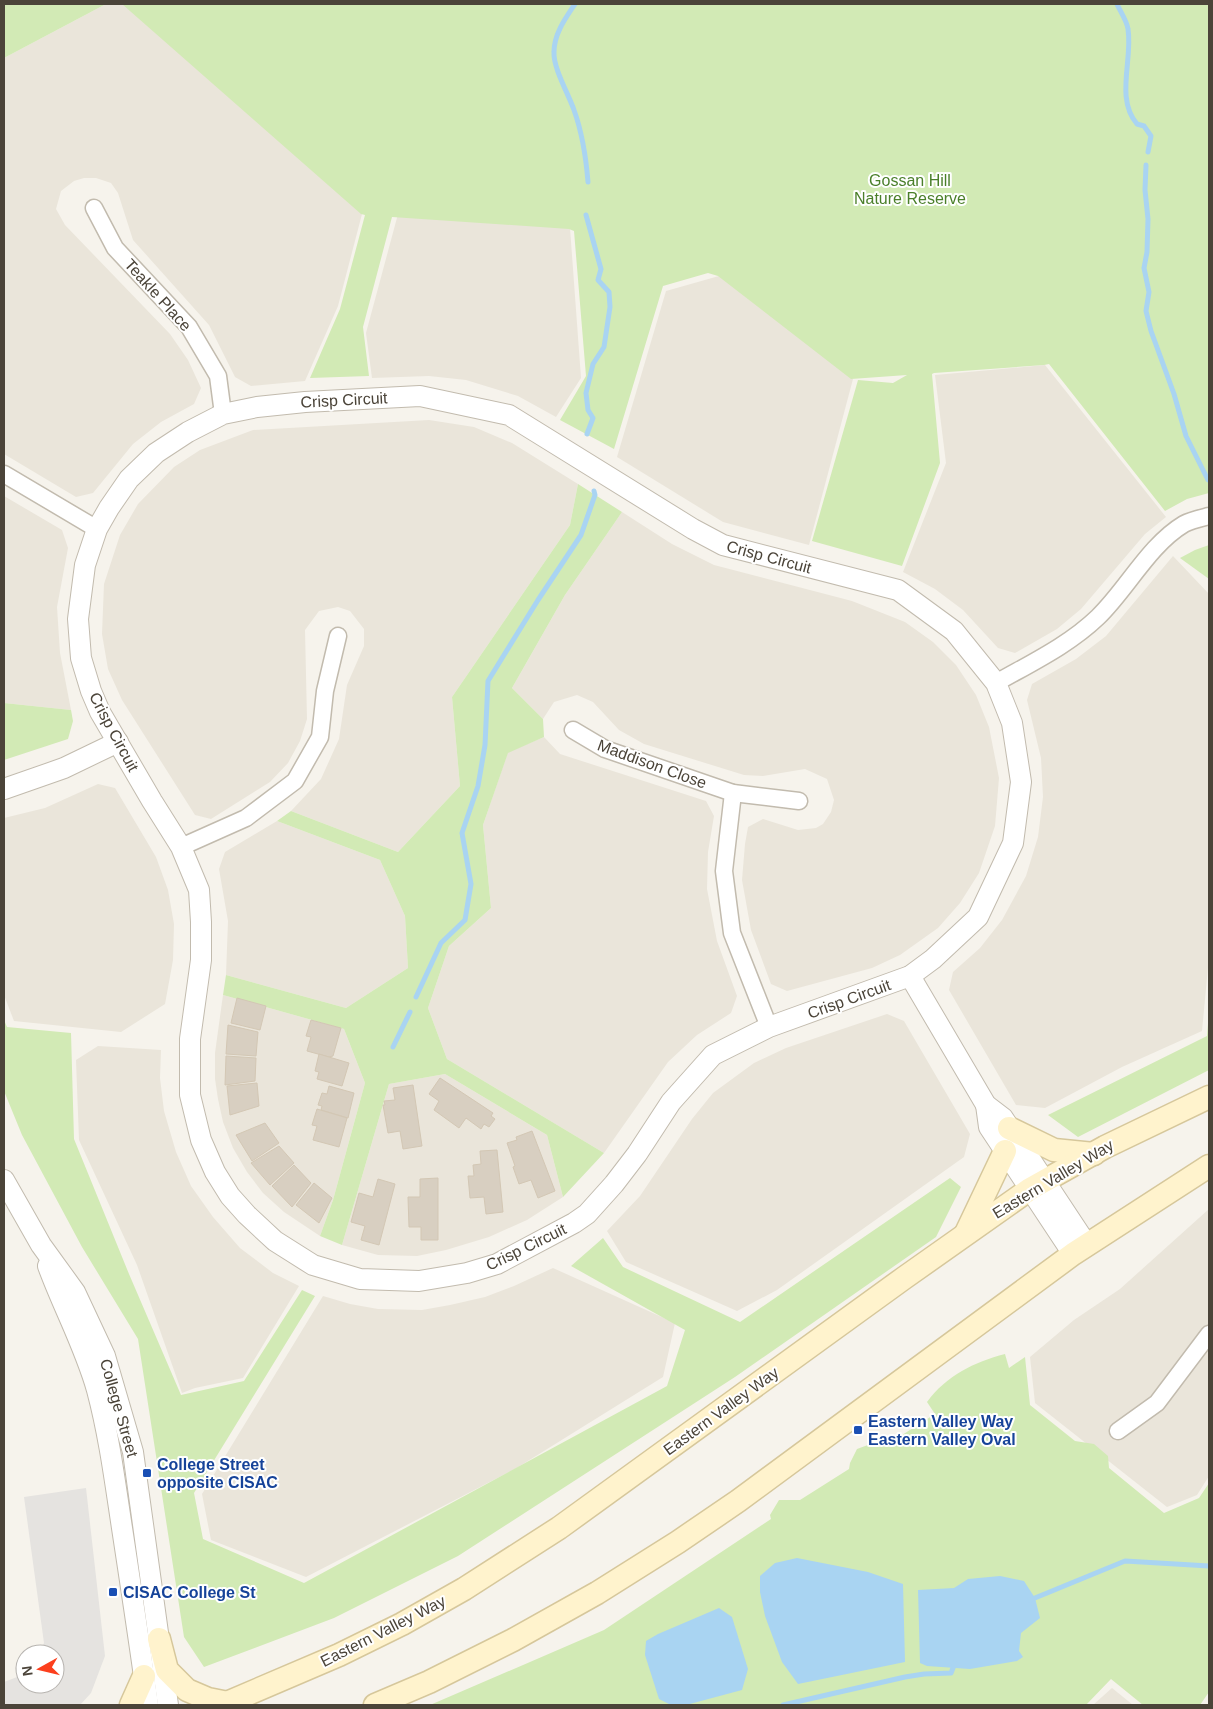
<svg xmlns="http://www.w3.org/2000/svg" width="1213" height="1709" font-family="Arial,sans-serif">
	<rect width="100%" height="100%" fill="#f6f3ec"/>
	<g fill="#eae5da">
		<polygon points="106,4 124,4 362,214 338,306 305,381 251,386 235,377 209,325 133,240 118,193 111,183 96,178 84,178 74,181 61,191 56,209 65,225 170,334 188,360 201,388 194,404 161,422 133,444 93,493 76,497 4,454 4,58"/>
		<polygon points="398,214 570,228 581,378 556,417 518,396 466,380 429,376 372,378 366,333"/>
		<polygon points="719,276 853,379 809,545 723,522 617,457 666,291"/>
		<polygon points="1045,365 1166,517 1145,534 1081,609 1057,629 1015,653 998,648 963,610 935,589 903,572 946,463 935,375"/>
		<polygon points="429,420 474,427 512,443 578,484 570,525 452,697 460,786 398,852 291,811 321,779 339,739 347,685 364,646 364,629 350,611 338,607 319,611 305,630 307,719 300,741 288,763 270,782 211,819 195,815 122,700 108,669 102,634 104,584 120,535 138,504 174,467 200,450 253,430"/>
		<polygon points="4,496 62,530 68,548 57,607 60,653 71,710 4,703"/>
		<polygon points="622,512 672,544 714,565 852,601 905,622 933,642 956,665 976,695 989,727 999,778 995,826 979,873 960,903 938,928 900,955 872,968 787,991 771,984 751,930 742,880 745,844 748,827 763,819 798,830 816,828 823,824 831,812 834,800 827,779 805,769 763,776 744,775 644,744 619,730 593,702 577,695 554,702 543,719 512,688 565,595"/>
		<polygon points="1173,556 1209,594 1209,957 1202,1031 1122,1067 1045,1108 1016,1105 949,990 953,972 980,948 1002,920 1026,876 1038,837 1043,797 1041,758 1027,700 1032,684 1076,659 1106,636"/>
		<polygon points="544,737 560,754 706,801 714,816 708,852 707,889 717,941 737,996 731,1013 697,1035 668,1062 604,1153 447,1059 428,1008 449,946 491,908 483,825 508,752"/>
		<polygon points="98,784 115,788 156,857 168,890 174,924 173,960 165,1004 121,1032 14,1021 4,995 4,818 45,808"/>
		<polygon points="277,821 380,860 405,916 408,968 346,1008 226,975 228,921 219,869 225,852"/>
		<polygon points="223,995 344,1029 365,1083 333,1200 320,1236 284,1212 263,1193 247,1172 233,1148 223,1122 218,1099 215,1079 215,1053"/>
		<polygon points="887,1014 904,1021 970,1134 964,1157 777,1290 737,1311 626,1262 607,1231 640,1196 692,1119 713,1093 754,1063 786,1048"/>
		<polygon points="98,1046 161,1050 160,1078 164,1111 176,1152 191,1186 213,1217 240,1248 273,1273 299,1286 243,1378 195,1388 182,1393 137,1265 79,1140 76,1060"/>
		<polygon points="445,1074 547,1135 563,1197 527,1220 489,1237 446,1250 417,1256 378,1255 342,1245 389,1084"/>
		<polygon points="1209,1209 1209,1476 1197,1495 1167,1507 1035,1403 1030,1357 1074,1320 1120,1289"/>
		<polygon points="553,1268 675,1323 663,1377 515,1469 306,1577 211,1540 202,1494 323,1296 350,1304 378,1309 422,1310 450,1305 485,1297 514,1286"/>
		<polygon points="1112,1688 1133,1705 1093,1705"/>
	</g>
	<g fill="#d2eab5">
		<polygon points="4,4 106,4 4,58"/>
		<polygon points="122,4 1209,4 1209,493 1187,499 1165,511 1049,364 1044,365 934,373 932,374 940,463 902,566 812,541 858,380 893,383 907,375 851,379 718,276 708,273 663,286 614,449 560,420 586,376 574,231 569,229 392,217 363,327 369,376 310,378 340,309 365,215 361,214"/>
		<polygon points="578,484 622,512 565,595 512,688 543,719 544,737 508,753 483,825 491,908 449,946 428,1008 447,1059 604,1153 563,1197 547,1135 445,1074 389,1084 342,1245 320,1236 333,1200 365,1083 344,1029 223,995 226,975 346,1008 408,968 405,916 380,860 277,821 291,811 398,852 460,786 452,697 570,525"/>
		<polygon points="1209,545 1209,579 1180,558 1195,550"/>
		<polygon points="4,703 71,710 73,721 68,739 4,760"/>
		<polygon points="1209,1011 1209,1070 1078,1137 1048,1115 1207,1036"/>
		<polygon points="4,1020 7,1027 71,1033 74,1139 129,1274 181,1395 244,1381 302,1290 315,1296 194,1493 203,1539 304,1583 667,1386 685,1330 571,1266 603,1238 623,1267 740,1322 950,1178 961,1187 936,1237 735,1377 458,1556 334,1618 204,1667 184,1637 138,1339 82,1247 22,1135 4,1091"/>
		<path d="M1005,1354L1009,1368L1025,1357L1030,1405L1075,1441L1094,1444L1108,1456L1109,1468L1164,1513L1199,1498L1209,1483V1692L1200,1705H1143L1111,1679L1086,1705H430L604,1630L771,1519L770,1515L779,1500H800L849,1469L850,1463L857,1449L876,1442L888,1444L935,1414L927,1402C946,1376 974,1362 1005,1354Z"/>
	</g>
	<polygon fill="#e5e3e0" points="86,1488 105,1656 91,1693 80,1705 4,1705 4,1682 25,1674 25,1684 55,1684 55,1654 39,1654 44,1643 24,1497"/>
	<g fill="#a9d4f2">
		<polygon points="797,1558 868,1572 903,1584 905,1662 798,1684 782,1662 765,1616 760,1592 760,1576 775,1563"/>
		<polygon points="1000,1576 1024,1581 1035,1598 1040,1618 1021,1633 1019,1651 1023,1657 1017,1661 970,1669 927,1666 920,1663 918,1590 954,1588 968,1579"/>
		<polygon points="719,1608 732,1617 748,1669 742,1690 686,1705 671,1705 659,1699 645,1655 646,1641 658,1634"/>
	</g>
	<g fill="none" stroke-linecap="round" stroke-linejoin="round">
		<g stroke="#a9d4f2" stroke-width="5">
			<path d="M575,4C565,19 554,34 554,52C553,68 569,95 574,110C583,135 586,157 588,182"/>
			<path d="M1117,4C1120,11 1127,21 1128,29C1133,60 1115,98 1137,124L1144,126L1151,136L1148,152"/>
			<polyline points="1146,165 1145,190 1148,219 1147,252 1144,268 1149,292 1146,311 1151,331 1174,394 1186,436 1208,480"/>
			<polyline points="586,215 601,269 598,280 609,292 610,307 604,347 593,364 586,393 588,410 593,418 587,434"/>
			<polyline points="416,997 441,943 465,920 471,884 462,833 478,786 485,745 488,681 538,600 581,535 595,495 594,491"/>
			<polyline points="393,1047 410,1012"/>
			<polyline points="1030,1600 1125,1561 1209,1566"/>
			<polyline points="783,1705 905,1677 924,1674 951,1673 955,1663"/>
		</g>
	</g>
	<g fill="#d8cfc1" stroke="#d3c7b4">
		<polygon points="237,998 266,1006 260,1030 231,1023"/>
		<polygon points="311,1020 341,1028 333,1056 329,1057 307,1051 311,1037 306,1036"/>
		<polygon points="228,1025 258,1032 256,1056 226,1054"/>
		<polygon points="319,1054 349,1063 342,1086 317,1079 319,1072 315,1071"/>
		<polygon points="226,1056 256,1058 255,1081 225,1085"/>
		<polygon points="440,1078 493,1113 491,1116 495,1119 489,1127 484,1124 481,1129 466,1118 459,1128 434,1110 439,1101 429,1094"/>
		<polygon points="257,1083 259,1106 230,1115 227,1086"/>
		<polygon points="413,1085 422,1146 403,1149 400,1131 388,1133 383,1105 385,1105 384,1101 395,1100 393,1088"/>
		<polygon points="329,1086 354,1093 348,1118 321,1110 322,1106 318,1105 322,1093 327,1094"/>
		<polygon points="317,1109 347,1118 339,1147 313,1140 317,1126 312,1125"/>
		<polygon points="265,1123 279,1143 252,1161 236,1135"/>
		<polygon points="532,1131 555,1191 538,1198 531,1180 519,1184 513,1167 515,1166 507,1143 517,1140 516,1137"/>
		<polygon points="279,1146 294,1163 270,1185 251,1163"/>
		<polygon points="497,1150 503,1212 486,1214 484,1197 470,1198 468,1176 474,1176 473,1165 481,1164 480,1151"/>
		<polygon points="294,1165 311,1183 292,1207 272,1186"/>
		<polygon points="438,1178 438,1240 421,1240 421,1227 409,1227 408,1197 420,1197 420,1179"/>
		<polygon points="378,1179 395,1184 379,1245 361,1240 365,1226 351,1222 359,1193 373,1197"/>
		<polygon points="314,1183 332,1198 319,1223 296,1205"/>
	</g>
	<g fill="none" stroke-linecap="round" stroke-linejoin="round">
		<g stroke="#c2bbae" stroke-width="19">
			<g id="minor">
				<polyline points="94,208 115,248 189,327 218,376 223,414"/>
				<polyline points="4,474 97,529"/>
				<path d="M996,683C1031,663 1069,645 1098,617C1127,589 1149,545 1184,524C1191,520 1201,518 1209,516"/>
				<polyline points="573,730 605,749 733,793 799,801"/>
				<polyline points="733,793 724,871 732,933 769,1027"/>
				<polyline points="181,847 246,818 295,781 320,737 325,691 338,636"/>
				<polyline points="1118,1431 1157,1403 1209,1334"/>
			</g>
		</g>
		<g stroke="#c2bbae" stroke-width="22">
			<g id="tertiary">
				<polygon points="420,396 509,415 693,529 723,545 898,590 954,631 996,683 1012,723 1021,782 1013,843 978,917 933,959 910,976 769,1027 713,1055 671,1102 637,1154 614,1184 587,1214 574,1223 497,1264 467,1273 419,1281 360,1279 313,1265 275,1241 247,1215 230,1196 215,1172 201,1140 190,1095 190,1039 201,960 201,922 199,890 181,847 152,801 100,712 91,691 81,658 78,619 85,565 97,529 109,508 129,479 156,453 188,432 223,414 257,407 305,402"/>
				<polyline points="4,789 64,768 118,742"/>
				<polyline points="910,976 986,1105 1003,1118 1087,1245"/>
				<polyline points="986,1105 989,1127 1073,1254"/>
				<polyline points="4,1180 41,1245 75,1292 105,1356 133,1452 168,1705"/>
				<path d="M48,1266C63,1307 85,1347 97,1390C109,1435 115,1482 122,1528C131,1587 140,1646 148,1705"/>
			</g>
		</g>
		<g stroke="#d6c79b" stroke-width="25">
			<g id="secondary">
				<polyline points="1009,1128 1054,1150 1094,1154"/>
				<polyline points="966,1233 1005,1151"/>
				<polyline points="159,1639 167,1670 187,1690 208,1699 228,1703"/>
				<polyline points="131,1705 144,1676"/>
				<polyline points="222,1705 339,1655 402,1624 464,1589 559,1528 904,1278 1030,1189 1105,1147 1209,1097"/>
				<polyline points="375,1705 429,1682 513,1640 597,1593 678,1542 738,1501 1073,1254 1209,1166"/>
			</g>
		</g>
		<use href="#minor" stroke="#fff" stroke-width="16"/>
		<use href="#tertiary" stroke="#fff" stroke-width="20"/>
		<use href="#secondary" stroke="#fff3cd" stroke-width="22"/>
	</g>
	<g fill="#1a4fb4" stroke="#fff" stroke-width="2">
		<rect x="853" y="1425" width="10" height="10" rx="2.5"/>
		<rect x="142" y="1468" width="10" height="10" rx="2.5"/>
		<rect x="108" y="1587" width="10" height="10" rx="2.5"/>
	</g>
	<g text-anchor="middle" dominant-baseline="central" stroke-width="4" stroke-linejoin="round" paint-order="stroke">
		<g font-size="16" fill="#4a7f2a" stroke="#fff">
			<text x="910" y="180">Gossan Hill<tspan x="910" dy="18">Nature Reserve</tspan></text>
		</g>
		<g font-size="16" fill="#4b4439" stroke="#fff">
			<text transform="translate(158 295) rotate(48)">Teakle Place</text>
			<text transform="translate(344 400) rotate(-3)">Crisp Circuit</text>
			<text transform="translate(769 557) rotate(15)">Crisp Circuit</text>
			<text transform="translate(114 732) rotate(62)">Crisp Circuit</text>
			<text transform="translate(652 764) rotate(20)">Maddison Close</text>
			<text transform="translate(849 999) rotate(-20)">Crisp Circuit</text>
			<text transform="translate(1053 1179) rotate(-31)">Eastern Valley Way</text>
			<text transform="translate(526 1247) rotate(-26)">Crisp Circuit</text>
			<text transform="translate(119 1408) rotate(74)">College Street</text>
			<text transform="translate(721 1411) rotate(-36)">Eastern Valley Way</text>
			<text transform="translate(383 1631) rotate(-27)">Eastern Valley Way</text>
		</g>
		<g font-size="16" font-weight="bold" fill="#164399" stroke="#fff" text-anchor="start">
			<text x="868" y="1421">Eastern Valley Way<tspan x="868" dy="18">Eastern Valley Oval</tspan></text>
			<text x="157" y="1464">College Street<tspan x="157" dy="18">opposite CISAC</tspan></text>
			<text x="123" y="1592">CISAC College St</text>
		</g>
	</g>
	<rect width="1213" height="1709" fill="none" stroke="#4b4439" stroke-width="10"/>
	<g transform="translate(40 1669) rotate(262)"><circle r="24" fill="#ffffff" stroke="#b7b4b0"/>
	<path d="M0-4L9 19L0 12L-9 19Z" fill="#fc3f1d"/>
	<text y="-8" font-size="14" font-weight="bold" text-anchor="middle" fill="#4b4439">N</text>
	</g>
</svg>
